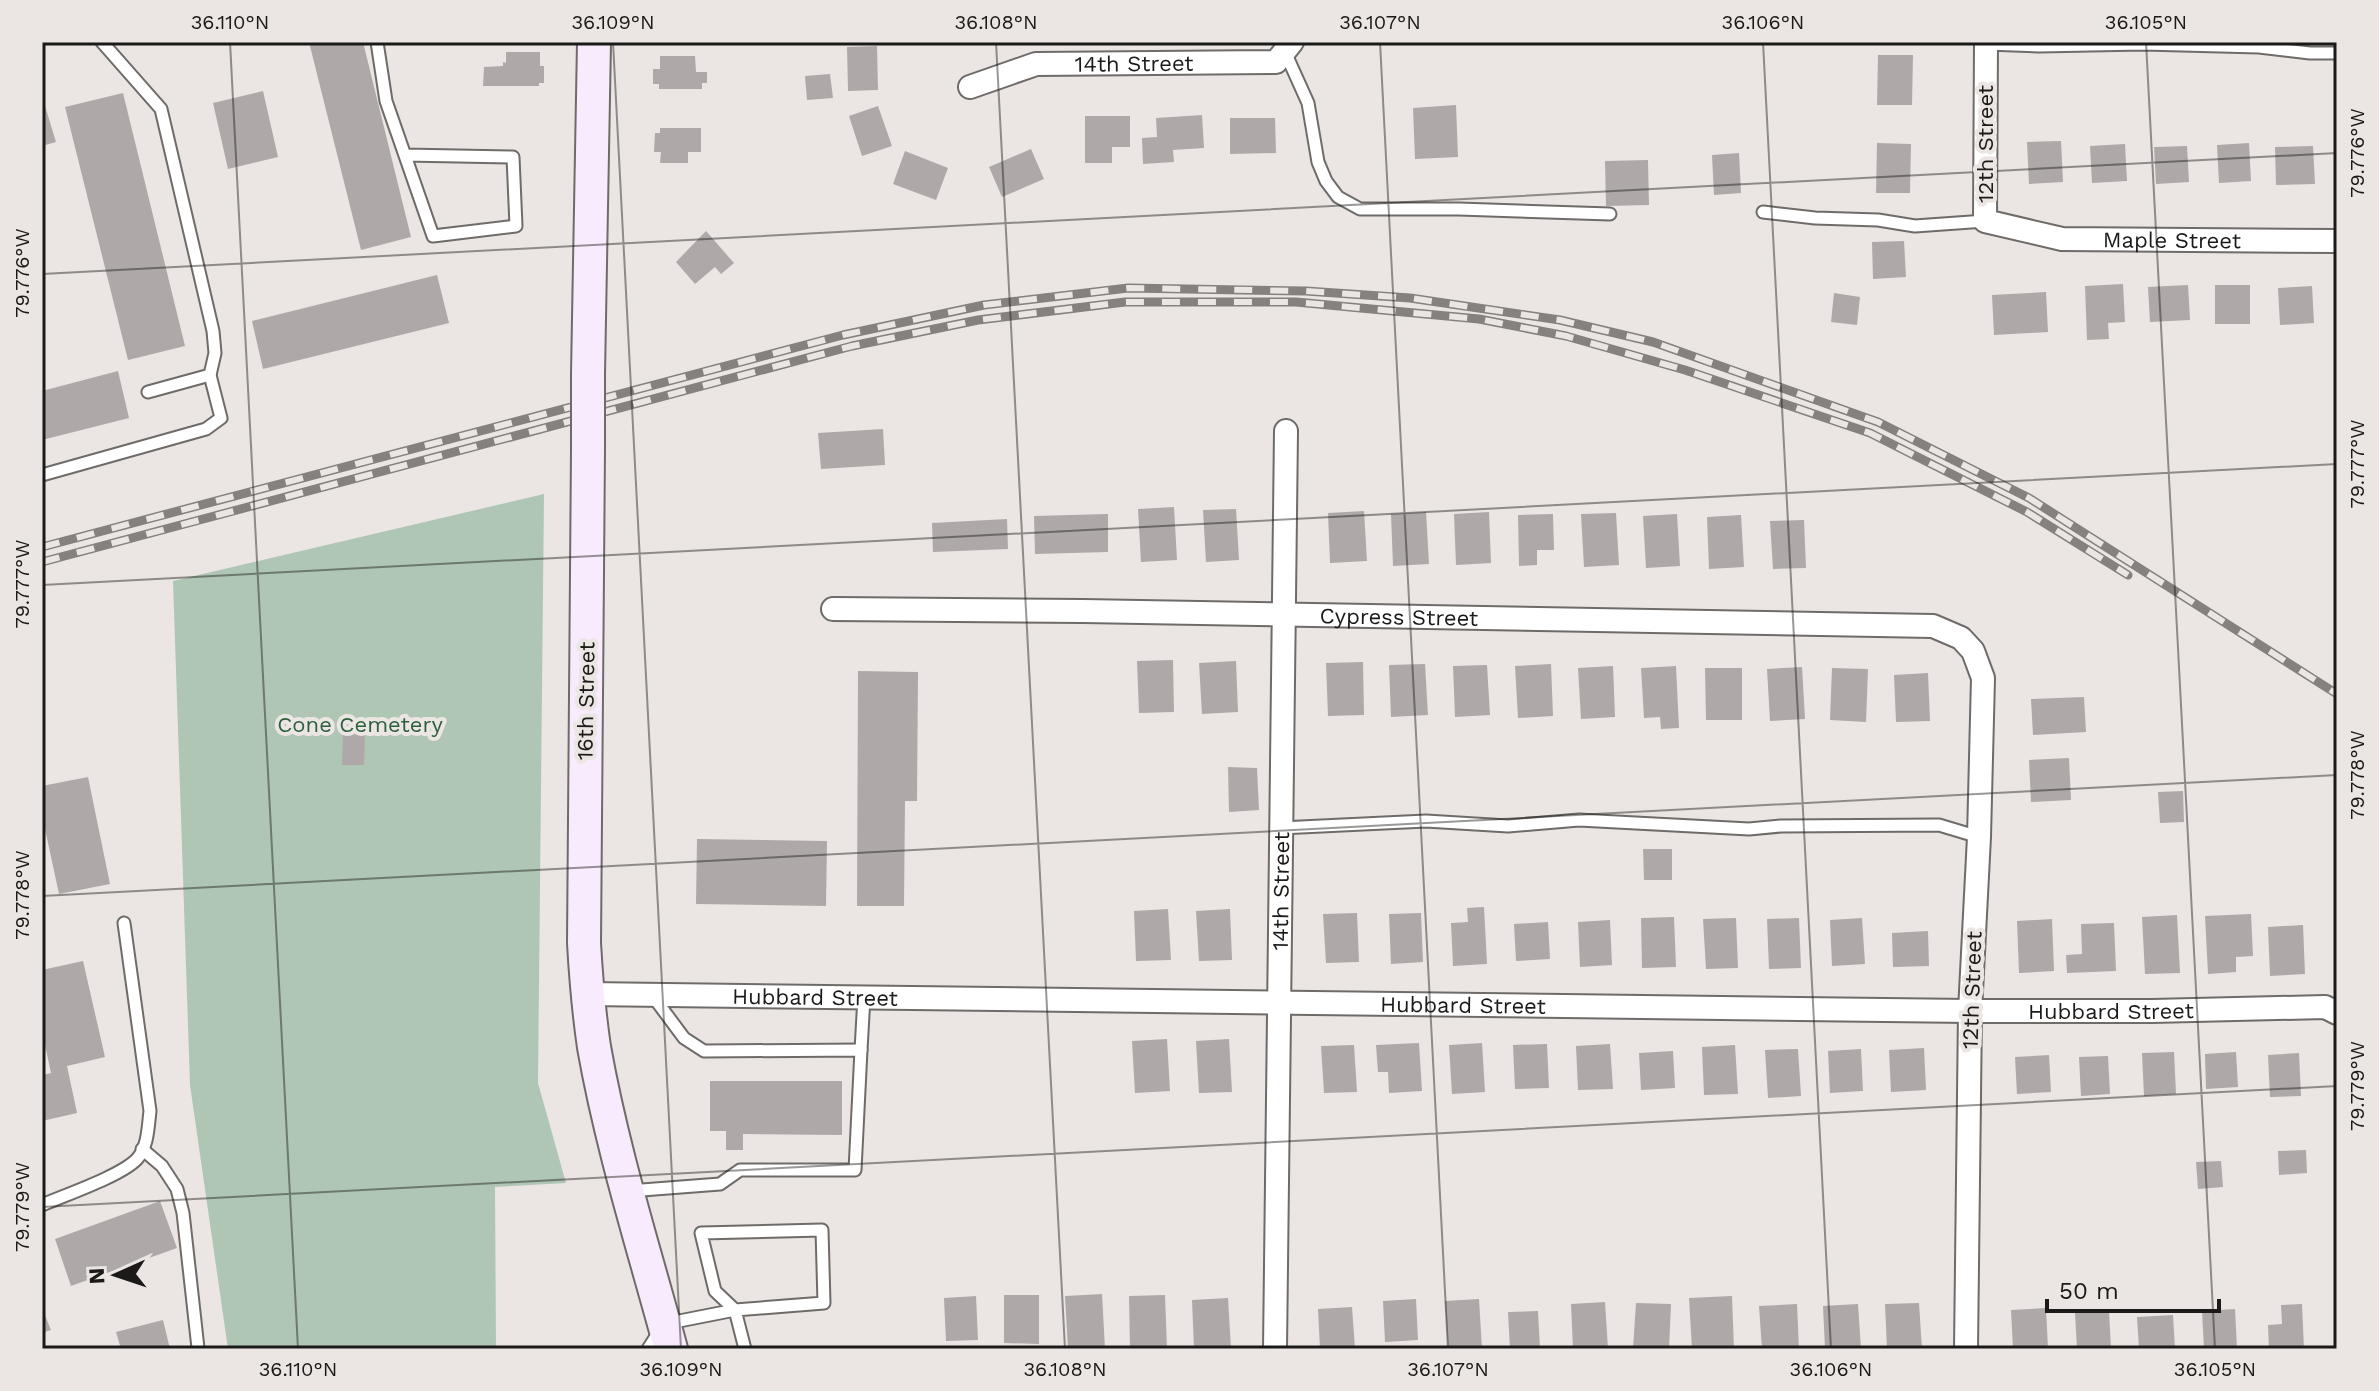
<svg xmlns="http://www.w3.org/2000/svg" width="2379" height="1391" font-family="'Work Sans',sans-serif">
	<rect width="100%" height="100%" fill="#ebe6e3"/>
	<polygon fill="#b0c6b4" points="544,494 538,1083 566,1183 495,1187 496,1349 228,1349 190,1085 173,581"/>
	<g fill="#aea8a8">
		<polygon points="309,42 363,42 411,237 361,250"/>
		<polygon points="877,46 878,90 848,91 847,47"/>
		<polygon points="506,52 540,52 540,66 544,66 544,83 539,83 539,86 483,86 484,67 503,66 503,62 506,63"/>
		<polygon points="1878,55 1913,55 1912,105 1877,105"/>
		<polygon points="660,56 695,56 696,72 707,72 707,83 702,83 702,89 659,89 659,84 653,84 653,69 660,69"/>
		<polygon points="830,74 833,98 807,100 805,76"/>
		<polygon points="263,91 278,157 228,169 213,103"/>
		<polygon points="123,93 185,346 128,360 65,107"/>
		<polygon points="42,96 56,142 42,146"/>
		<polygon points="1456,105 1458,157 1415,159 1413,108"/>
		<polygon points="878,106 892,146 862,156 849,116"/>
		<polygon points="1202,115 1204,148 1173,150 1174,162 1143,164 1142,138 1157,137 1156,118"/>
		<polygon points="1085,116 1130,116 1130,147 1112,147 1112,163 1085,163"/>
		<polygon points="1230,118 1275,118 1276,153 1230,154"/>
		<polygon points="660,128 701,128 701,152 688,152 688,163 660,163 661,152 654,152 655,133 660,133"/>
		<polygon points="2061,141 2063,182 2029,184 2027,142"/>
		<polygon points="1877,143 1911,144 1910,193 1876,193"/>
		<polygon points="2249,143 2251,181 2219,183 2217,145"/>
		<polygon points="2125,144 2127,181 2092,183 2090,146"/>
		<polygon points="2187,146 2189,182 2156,184 2154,147"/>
		<polygon points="2313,146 2315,184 2276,185 2275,147"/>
		<polygon points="1031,149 1044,179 1002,197 989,167"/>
		<polygon points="905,151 948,168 936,200 893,184"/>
		<polygon points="1739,153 1741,193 1714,195 1712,155"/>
		<polygon points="1648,160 1649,205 1606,206 1605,161"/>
		<polygon points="706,231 734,263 721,274 715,267 695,284 676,262"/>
		<polygon points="1904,241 1906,277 1873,279 1872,242"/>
		<polygon points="437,275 449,323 263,369 252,321"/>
		<polygon points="2123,284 2125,322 2108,323 2109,339 2087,340 2085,286"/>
		<polygon points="2188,285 2190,320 2150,322 2148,287"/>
		<rect x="2215" y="285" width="35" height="39"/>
		<polygon points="2312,286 2314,323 2280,325 2278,288"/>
		<polygon points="2046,292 2048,332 1994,335 1992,295"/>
		<polygon points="1834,293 1860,297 1857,325 1831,322"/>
		<polygon points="118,371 129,418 42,440 42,391"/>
		<polygon points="883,429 885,465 821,469 818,433"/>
		<polygon points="1174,507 1177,560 1141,562 1138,509"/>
		<polygon points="1236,509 1239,560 1206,562 1203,510"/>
		<polygon points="1364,511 1367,561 1330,563 1328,513"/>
		<polygon points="1426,512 1429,564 1393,566 1391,514"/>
		<polygon points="1489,512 1491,563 1456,565 1454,514"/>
		<polygon points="1616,513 1619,565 1584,567 1581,514"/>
		<polygon points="1108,514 1108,552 1035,554 1034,516"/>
		<polygon points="1553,514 1554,550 1537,550 1537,565 1519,566 1518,515"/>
		<polygon points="1677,514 1680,566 1646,568 1643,516"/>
		<polygon points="1741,515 1744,567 1709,569 1707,517"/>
		<polygon points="1007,519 1008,549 933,552 932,523"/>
		<polygon points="1804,520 1806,568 1773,569 1770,521"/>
		<polygon points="1173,660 1174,712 1139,713 1137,661"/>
		<polygon points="1236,661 1238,712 1202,714 1199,663"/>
		<polygon points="1363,662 1364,715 1328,716 1326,663"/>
		<polygon points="1425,664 1428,715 1391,717 1389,665"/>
		<polygon points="1551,664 1553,716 1518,718 1515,666"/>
		<polygon points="1487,665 1490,715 1455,717 1453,666"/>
		<polygon points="1613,666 1615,717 1581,719 1578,668"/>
		<polygon points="1676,666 1679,728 1661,729 1660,717 1644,718 1641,668"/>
		<polygon points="1802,667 1805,719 1770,721 1767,669"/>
		<polygon points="1705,668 1742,668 1742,720 1706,720"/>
		<polygon points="1832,668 1868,669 1866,722 1830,720"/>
		<polygon points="858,671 918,672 917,801 905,801 904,906 857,906"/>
		<polygon points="1928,673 1930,721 1896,722 1894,675"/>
		<polygon points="2084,697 2086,732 2033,735 2031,699"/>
		<polygon points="343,734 365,734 364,765 342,765"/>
		<polygon points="2069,758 2071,800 2031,802 2029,760"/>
		<polygon points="1228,767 1257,768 1259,810 1229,812"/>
		<polygon points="88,777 110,884 59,894 42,815 42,786"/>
		<polygon points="2183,791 2184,822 2160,823 2158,792"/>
		<polygon points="697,839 827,841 826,906 696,904"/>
		<polygon points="1643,849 1672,849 1672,880 1644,880"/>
		<polygon points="1484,907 1487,964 1453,966 1451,923 1468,922 1467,908"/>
		<polygon points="1168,909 1171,960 1136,961 1134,911"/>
		<polygon points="1230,909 1232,960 1199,961 1196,911"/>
		<polygon points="1357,913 1359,962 1326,963 1323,914"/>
		<polygon points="1421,913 1423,962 1391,964 1389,914"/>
		<polygon points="2251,914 2253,956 2236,957 2236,972 2208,974 2205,916"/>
		<polygon points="2177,915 2180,973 2145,974 2142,917"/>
		<polygon points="1674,917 1676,967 1642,968 1641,918"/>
		<polygon points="1736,918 1738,968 1706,969 1703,919"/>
		<polygon points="1799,918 1801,968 1769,969 1767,919"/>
		<polygon points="1862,918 1865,964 1832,966 1830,920"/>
		<polygon points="2052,919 2054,971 2019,973 2017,921"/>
		<polygon points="1610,920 1612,965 1580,967 1578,922"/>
		<polygon points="1548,922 1550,959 1516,961 1514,924"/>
		<polygon points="2114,923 2116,971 2067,973 2066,955 2082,954 2081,924"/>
		<polygon points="2303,925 2305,974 2270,976 2268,927"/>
		<polygon points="1928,931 1929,966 1893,967 1892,933"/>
		<polygon points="83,961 105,1057 67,1066 77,1113 42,1121 42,1075 51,1073 42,1031 42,970"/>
		<polygon points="1167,1039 1170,1091 1135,1093 1132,1041"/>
		<polygon points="1229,1039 1232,1092 1199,1093 1196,1041"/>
		<polygon points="1419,1043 1422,1091 1389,1093 1388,1072 1378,1072 1376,1045"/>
		<polygon points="1482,1043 1485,1092 1452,1094 1449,1045"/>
		<polygon points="1547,1044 1549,1088 1515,1089 1513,1045"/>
		<polygon points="1610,1044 1613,1089 1578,1090 1576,1046"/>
		<polygon points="1354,1045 1357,1092 1324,1093 1321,1046"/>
		<polygon points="1735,1045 1738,1094 1704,1095 1702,1047"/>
		<polygon points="1924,1048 1926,1090 1891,1092 1889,1050"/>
		<polygon points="1798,1049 1801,1096 1768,1098 1765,1050"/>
		<polygon points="1861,1049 1863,1091 1830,1093 1828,1051"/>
		<polygon points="1673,1051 1675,1088 1641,1090 1639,1053"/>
		<polygon points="2174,1052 2176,1094 2144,1096 2142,1053"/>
		<polygon points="2236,1052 2238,1087 2206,1089 2205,1054"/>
		<polygon points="2299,1053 2301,1096 2270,1097 2268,1055"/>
		<polygon points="2049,1055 2051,1092 2017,1094 2015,1057"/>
		<polygon points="2108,1056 2110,1094 2081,1096 2079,1057"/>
		<polygon points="710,1081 842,1081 842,1135 743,1134 743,1150 726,1150 726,1131 710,1131"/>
		<polygon points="2306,1150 2307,1173 2279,1175 2278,1151"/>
		<polygon points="2221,1161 2223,1187 2198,1189 2196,1162"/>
		<polygon points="160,1201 177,1248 71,1286 55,1239"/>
		<polygon points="1102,1294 1105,1349 1068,1349 1065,1296"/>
		<polygon points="1004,1295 1039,1295 1039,1344 1004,1343"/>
		<polygon points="1165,1295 1167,1349 1130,1349 1129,1296"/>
		<polygon points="976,1296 978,1340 946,1341 944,1298"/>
		<polygon points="1732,1296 1734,1349 1692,1349 1689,1298"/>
		<polygon points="1228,1298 1231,1349 1194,1349 1192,1300"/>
		<polygon points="1416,1299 1418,1340 1385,1342 1383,1301"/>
		<polygon points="1479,1299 1482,1349 1448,1349 1445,1301"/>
		<polygon points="1605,1302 1608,1349 1573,1349 1571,1304"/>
		<polygon points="1636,1303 1671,1304 1669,1349 1633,1349"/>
		<polygon points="1919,1303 1922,1349 1887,1349 1885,1304"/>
		<polygon points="1797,1304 1799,1349 1762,1349 1759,1306"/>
		<polygon points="1858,1304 1861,1349 1825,1349 1823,1306"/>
		<polygon points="2302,1304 2304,1349 2269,1349 2268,1325 2282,1324 2281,1305"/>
		<polygon points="1352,1307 1355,1349 1320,1349 1318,1309"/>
		<polygon points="42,1308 51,1330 42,1333"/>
		<polygon points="2046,1308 2048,1349 2013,1349 2011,1310"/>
		<polygon points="2235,1309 2237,1349 2204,1349 2202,1311"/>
		<polygon points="1538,1311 1540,1349 1510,1349 1508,1312"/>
		<polygon points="2109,1311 2111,1349 2077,1349 2075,1313"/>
		<polygon points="2173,1315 2175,1349 2139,1349 2137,1317"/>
		<polygon points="163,1320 170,1349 121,1349 116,1332"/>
	</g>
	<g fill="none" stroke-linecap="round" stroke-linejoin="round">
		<g stroke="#6e6b68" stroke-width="15">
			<g id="lane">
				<polyline points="102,42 161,109 213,331 215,353 210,375 148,392"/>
				<polyline points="377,42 386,101 433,236 516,226 513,157 405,155"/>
				<polyline points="1986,44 2039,46 2143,44 2259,47 2310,53 2337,53"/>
				<polyline points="1285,52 1308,103 1318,162 1326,181 1338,197 1360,209 1459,209 1610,214"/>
				<polyline points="1763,212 1815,218 1878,220 1915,226 1985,221"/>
				<polyline points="42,475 206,429 221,418 210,375"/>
				<polyline points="1280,828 1426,821 1508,826 1579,820 1749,829 1781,826 1939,825 1979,837"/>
				<polyline points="861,1050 864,997"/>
				<polyline points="142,1149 162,1166 177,1189 183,1213 198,1348"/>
				<polyline points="629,1191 720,1184 740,1170 855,1170 861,1050 704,1051 684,1038 652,995"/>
				<path d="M42,1205C65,1195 121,1176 137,1159C148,1147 148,1127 150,1111L124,923"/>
				<polyline points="648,1349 664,1324 735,1310 824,1303 822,1230 701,1233 715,1291 735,1310 745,1349"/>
			</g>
		</g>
		<g stroke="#6e6b68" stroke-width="26">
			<g id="street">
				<path id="s1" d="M1986,42L1985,221L2062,239L2337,241"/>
				<path id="s2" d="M970,87L1036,64L1276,62L1292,42"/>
				<path id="s3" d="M833,609L1083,611L1933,626L1961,638L1973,651L1983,678L1979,837L1970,1011L1966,1349"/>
				<path id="s4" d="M587,994L1970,1011H2152L2325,1007L2337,1013"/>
				<path id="s5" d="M1275,1349L1286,431"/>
			</g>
		</g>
		<g stroke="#6e6b68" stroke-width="36">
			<g id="secondary">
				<polyline points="588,374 594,42"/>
				<path d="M588,449L584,943C586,978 589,1013 594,1047C612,1149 644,1249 671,1349"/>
			</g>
		</g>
		<use href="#lane" stroke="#fff" stroke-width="11"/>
		<use href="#street" stroke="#fff" stroke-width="22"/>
		<use href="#secondary" stroke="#f8ebfe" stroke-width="32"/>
		<g stroke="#84817e" stroke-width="9">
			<g id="rail">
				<polyline points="42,547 843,335 984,305 1128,288 1306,291 1410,298 1560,320 1653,342 1878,422 2029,498 2337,694"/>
				<polyline points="42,562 852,346 978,320 1125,302 1296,302 1479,319 1566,336 1685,370 1870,433 2027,512 2128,575"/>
			</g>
		</g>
		<use href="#rail" stroke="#ebe6e3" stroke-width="6" stroke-dasharray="18" stroke-linecap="butt"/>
		<g stroke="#6e6b68" stroke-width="36" stroke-linecap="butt">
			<polyline id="secondary-bridge" points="588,374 588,449"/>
		</g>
		<use href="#secondary-bridge" stroke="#f8ebfe" stroke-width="32"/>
	</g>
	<path fill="none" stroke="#1b1a18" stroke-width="2" stroke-opacity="0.45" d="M230,42L298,1349M613,42L681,1349M996,42L1065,1349M1380,42L1448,1349M1763,42L1831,1349M2146,42L2215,1349M42,274L2337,153M42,585L2337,464M42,896L2337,775M42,1207L2337,1086"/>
	<g text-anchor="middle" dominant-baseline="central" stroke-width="8" stroke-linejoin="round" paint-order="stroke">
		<g font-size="22" fill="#1b1a18" stroke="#ebe6e3">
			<text stroke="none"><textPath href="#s2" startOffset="168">14th Street</textPath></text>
			<text transform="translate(1985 144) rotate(-90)">12th Street</text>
			<text stroke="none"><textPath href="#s1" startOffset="368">Maple Street</textPath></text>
			<text stroke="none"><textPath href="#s3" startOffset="566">Cypress Street</textPath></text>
			<text transform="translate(586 701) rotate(-89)">16th Street</text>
			<text stroke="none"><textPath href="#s5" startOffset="458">14th Street</textPath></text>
			<text transform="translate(1972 990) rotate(-88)">12th Street</text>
			<text stroke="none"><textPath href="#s4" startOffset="228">Hubbard Street</textPath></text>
			<text stroke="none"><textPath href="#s4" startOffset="876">Hubbard Street</textPath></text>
			<text stroke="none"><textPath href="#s4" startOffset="1524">Hubbard Street</textPath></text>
		</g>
		<g font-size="22" fill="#2c603c" stroke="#ebe6e3">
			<text x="360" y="724">Cone Cemetery</text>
		</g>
	</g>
	<rect width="2379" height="1391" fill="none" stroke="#ebe6e3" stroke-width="88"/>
	<g transform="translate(116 1275) rotate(267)" stroke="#ebe6e3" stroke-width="6" paint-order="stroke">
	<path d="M0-6L14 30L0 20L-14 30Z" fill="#1b1a18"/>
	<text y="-12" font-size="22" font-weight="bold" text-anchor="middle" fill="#1b1a18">N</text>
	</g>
	<path d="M2047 1299v12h172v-12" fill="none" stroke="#1b1a18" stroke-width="4"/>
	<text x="2059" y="1299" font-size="24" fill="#1b1a18" stroke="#ebe6e3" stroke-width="6" paint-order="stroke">50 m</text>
	<rect x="44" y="44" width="2291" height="1303" fill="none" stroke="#1b1a18" stroke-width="3"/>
	<g font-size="20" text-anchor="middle" fill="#1b1a18">
		<text x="230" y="29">36.110°N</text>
		<text x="613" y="29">36.109°N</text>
		<text x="996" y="29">36.108°N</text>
		<text x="1380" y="29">36.107°N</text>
		<text x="1763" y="29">36.106°N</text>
		<text x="2146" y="29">36.105°N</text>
		<text transform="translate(2357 153) rotate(-90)" y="7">79.776°W</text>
		<text transform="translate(22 273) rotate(-90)" y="7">79.776°W</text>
		<text transform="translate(2357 464) rotate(-90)" y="7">79.777°W</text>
		<text transform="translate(22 584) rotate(-90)" y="7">79.777°W</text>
		<text transform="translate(2357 775) rotate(-90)" y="7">79.778°W</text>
		<text transform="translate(22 895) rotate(-90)" y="7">79.778°W</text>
		<text transform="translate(2357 1086) rotate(-90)" y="7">79.779°W</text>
		<text transform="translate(22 1207) rotate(-90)" y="7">79.779°W</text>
		<text x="298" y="1376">36.110°N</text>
		<text x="681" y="1376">36.109°N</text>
		<text x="1065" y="1376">36.108°N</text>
		<text x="1448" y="1376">36.107°N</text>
		<text x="1831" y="1376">36.106°N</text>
		<text x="2215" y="1376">36.105°N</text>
	</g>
</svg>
